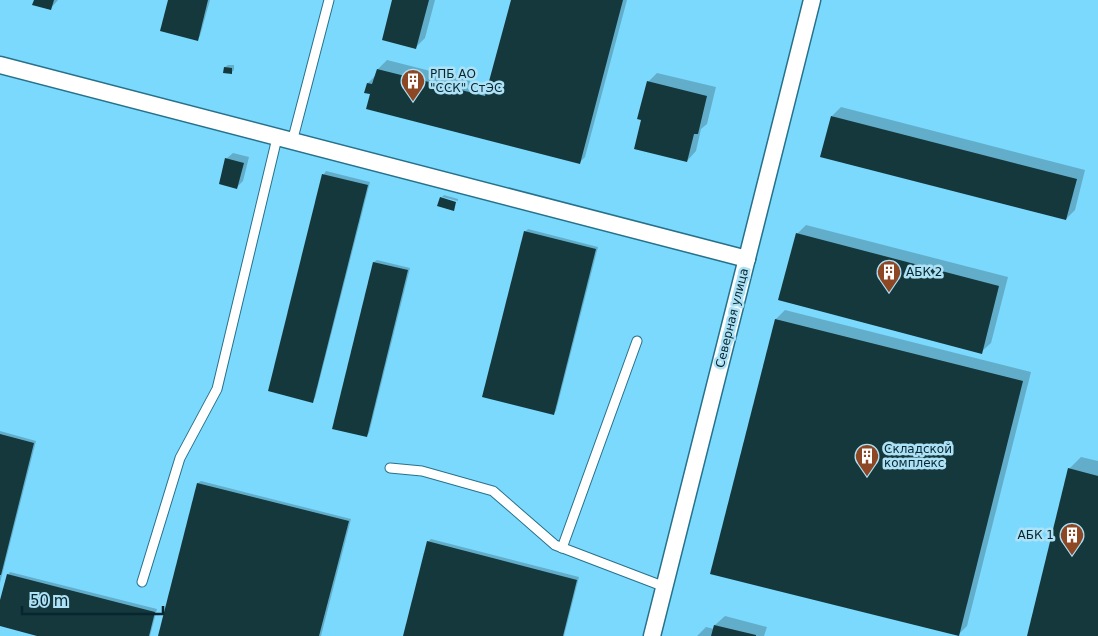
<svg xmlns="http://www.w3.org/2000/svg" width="1098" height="636" font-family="'DejaVu Sans',sans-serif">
	<rect width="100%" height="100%" fill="#7bd9fd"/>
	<g fill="#0003">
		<polygon points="35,0 58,0 51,8"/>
		<polygon points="169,0 210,0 200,36 197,39"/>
		<polygon points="393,0 435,0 425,38 416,47"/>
		<polygon points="512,0 627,0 585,157 579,163 371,94 368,83 376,75 378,69 387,60 470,81 468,89 487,94"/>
		<polygon points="228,65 234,65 234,70 231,73 225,67"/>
		<polygon points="657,73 716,87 707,124 701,129 696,151 687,161 648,82"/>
		<polygon points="841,107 1085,170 1075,210 1066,219 832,116"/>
		<polygon points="233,153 249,157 243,181 237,187 226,159"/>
		<polygon points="326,171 370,182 315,398 312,401 269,390 324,174"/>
		<polygon points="444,195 458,199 458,201 442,197"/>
		<polygon points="806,225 1008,277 991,343 981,352 797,234"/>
		<polygon points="528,229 598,247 556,411 553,414 525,232"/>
		<polygon points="377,260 410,268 369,433 366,436 374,262"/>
		<polygon points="785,310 1031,372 967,626 958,635 712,573 776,319"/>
		<polygon points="0,431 36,441 0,583"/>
		<polygon points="1081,457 1098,461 1098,636 1028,636 1069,469"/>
		<polygon points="201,481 351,519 321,636 159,636 198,483"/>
		<polygon points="431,539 579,577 564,636 404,636 428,542"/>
		<polygon points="10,572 157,609 150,636 43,636 0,625 0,605 8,575"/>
		<polygon points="725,616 767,627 764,636 697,636 706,627 714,629 715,625"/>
	</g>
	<g fill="#14383c">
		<polygon points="34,0 54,0 51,10 32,5"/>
		<polygon points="168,0 208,0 198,41 160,31"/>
		<polygon points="392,0 429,0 416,49 382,40"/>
		<polygon points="511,0 623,0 580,164 366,109 370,94 364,93 367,83 372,84 377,69 485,96"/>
		<polygon points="224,67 232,68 232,74 223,73"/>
		<polygon points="647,81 707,96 698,134 694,134 687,162 634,149 641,120 637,119"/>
		<polygon points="831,116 1077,179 1066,220 820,157"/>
		<polygon points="225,158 244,163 237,189 219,184"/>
		<polygon points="322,174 368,185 313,403 268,391"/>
		<polygon points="440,197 456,202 454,211 437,206"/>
		<polygon points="524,231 596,249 554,415 482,397"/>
		<polygon points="796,233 999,286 982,354 778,300"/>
		<polygon points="373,262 408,270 367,437 332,429"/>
		<polygon points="775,319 1023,381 959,636 710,574"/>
		<polygon points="0,434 34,443 1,575 0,575"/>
		<polygon points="1068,468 1098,476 1098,636 1027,636"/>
		<polygon points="197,483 349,521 319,636 158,636"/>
		<polygon points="427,541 577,580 563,636 403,636"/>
		<polygon points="7,574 155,612 149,636 37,636 0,626 0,600"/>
		<polygon points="714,625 756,635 756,636 711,636"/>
	</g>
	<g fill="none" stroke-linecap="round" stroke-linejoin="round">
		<g stroke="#27718b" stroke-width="11">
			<g id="lane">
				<polyline points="292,142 329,0"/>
				<polyline points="390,468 422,471 493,491 555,545 665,587"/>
				<polyline points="562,548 637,341"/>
				<polyline points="142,582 180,458 217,389 277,138"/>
			</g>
		</g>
		<g stroke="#27718b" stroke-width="19">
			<g id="street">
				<polyline points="0,65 747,259"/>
				<polyline points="652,636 812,0"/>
			</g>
		</g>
		<use href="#lane" stroke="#fff" stroke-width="9"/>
		<use href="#street" stroke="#fff" stroke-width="16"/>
	</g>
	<defs>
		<g id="building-pin" transform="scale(1.25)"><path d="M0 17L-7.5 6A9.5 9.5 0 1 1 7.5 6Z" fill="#8e4724" stroke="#ade1f6"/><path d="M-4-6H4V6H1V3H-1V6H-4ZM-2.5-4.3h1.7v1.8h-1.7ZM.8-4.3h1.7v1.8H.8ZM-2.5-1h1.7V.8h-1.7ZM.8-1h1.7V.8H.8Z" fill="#fff"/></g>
	</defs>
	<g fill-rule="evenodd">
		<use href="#building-pin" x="413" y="81"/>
		<use href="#building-pin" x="889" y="272"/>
		<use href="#building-pin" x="867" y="456"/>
		<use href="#building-pin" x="1072" y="535"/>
	</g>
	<g text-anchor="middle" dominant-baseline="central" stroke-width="5" stroke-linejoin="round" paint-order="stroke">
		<g font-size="12" fill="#072630" stroke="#ade1f6" text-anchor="start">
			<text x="430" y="74">РПБ АО<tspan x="430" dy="14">"ССК" СтЭС</tspan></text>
			<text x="906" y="272">АБК 2</text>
			<text x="884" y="449">Складской<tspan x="884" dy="14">комплекс</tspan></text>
			<text x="1054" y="535" text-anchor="end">АБК 1</text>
		</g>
		<g font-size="12" fill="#072630" stroke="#ade1f6">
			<text transform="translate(732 318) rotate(-76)">Северная улица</text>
		</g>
	</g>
	<path d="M22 606v8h141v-8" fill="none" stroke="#072630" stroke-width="2.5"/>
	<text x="30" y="606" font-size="15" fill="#072630" stroke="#ade1f6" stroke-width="4" paint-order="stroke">50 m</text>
</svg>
